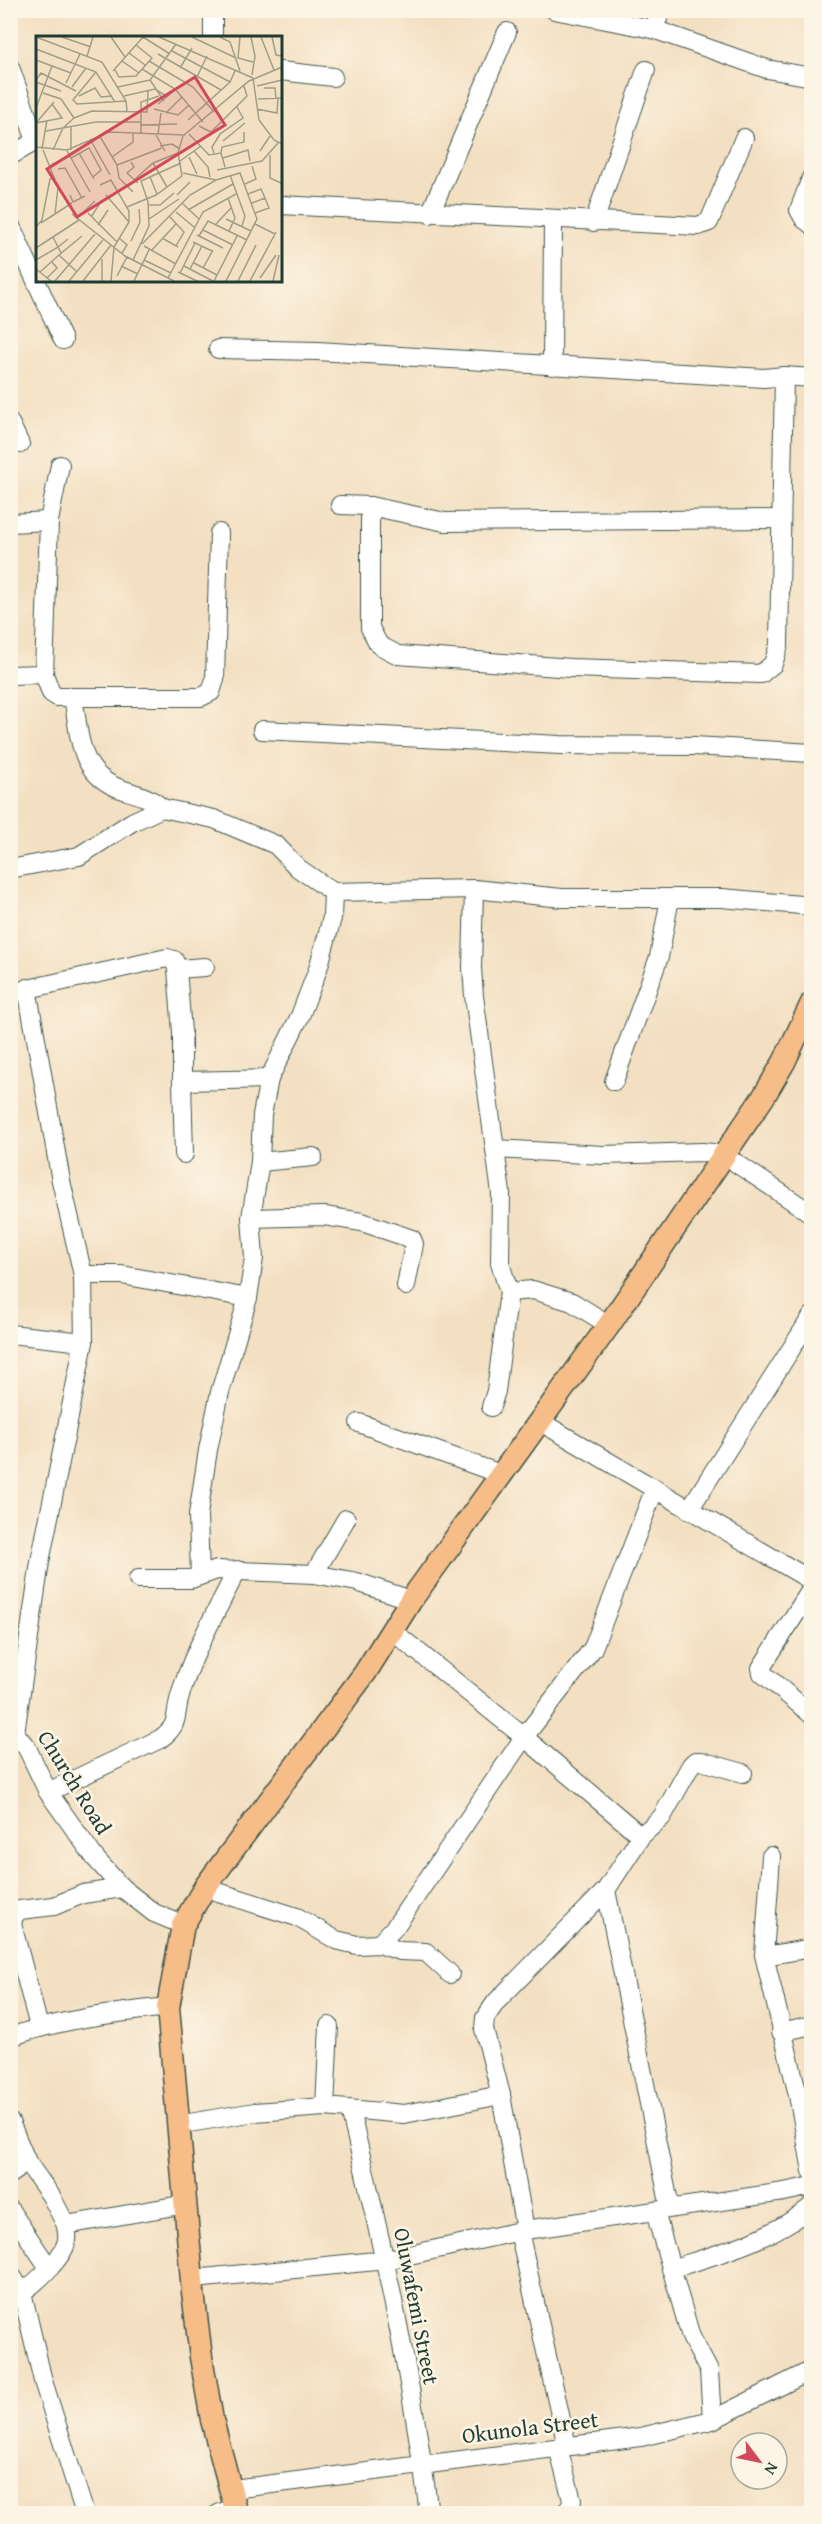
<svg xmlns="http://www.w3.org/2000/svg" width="822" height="2524" font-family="'Gentium Book Plus',serif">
	<rect width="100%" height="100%" fill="#fcf5e5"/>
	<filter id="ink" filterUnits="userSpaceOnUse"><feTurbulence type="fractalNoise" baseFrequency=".0167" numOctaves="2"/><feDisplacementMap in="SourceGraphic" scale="12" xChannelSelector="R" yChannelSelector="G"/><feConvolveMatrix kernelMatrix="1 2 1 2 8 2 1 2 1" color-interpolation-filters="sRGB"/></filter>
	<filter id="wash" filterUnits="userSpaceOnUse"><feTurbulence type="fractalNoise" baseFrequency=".008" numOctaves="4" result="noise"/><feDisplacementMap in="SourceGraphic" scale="24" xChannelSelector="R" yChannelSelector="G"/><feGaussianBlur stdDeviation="1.35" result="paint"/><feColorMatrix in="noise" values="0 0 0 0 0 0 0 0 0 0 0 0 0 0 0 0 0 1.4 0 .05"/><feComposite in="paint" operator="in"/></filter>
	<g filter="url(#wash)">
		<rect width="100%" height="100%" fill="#f3dfc1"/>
	</g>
	<g filter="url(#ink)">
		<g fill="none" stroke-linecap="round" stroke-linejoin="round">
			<g stroke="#3f5549" stroke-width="20">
				<g id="minor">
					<polyline points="554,10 653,29 767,69 812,77"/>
					<polyline points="653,29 662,10"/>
					<polyline points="213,38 213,10"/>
					<polyline points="10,67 36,141"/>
					<polyline points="280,71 333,77"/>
					<polyline points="10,156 36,141"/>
					<polyline points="812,176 799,210 804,219 812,225"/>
					<polyline points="280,205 698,226 709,222 744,138"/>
					<polyline points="430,214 507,32"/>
					<polyline points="594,222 646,70"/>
					<polyline points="10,224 63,340"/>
					<polyline points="218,349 317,351 764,378 784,376 812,378"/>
					<polyline points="552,366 553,220"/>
					<polyline points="10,423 20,444"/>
					<polyline points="340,505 370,506 445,522 781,519"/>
					<polyline points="370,506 370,628 379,645 398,655 571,668 761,674 773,664 779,645 784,376"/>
					<polyline points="10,523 49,521"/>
					<polyline points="44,674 49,521 60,465"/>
					<polyline points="10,675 44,674 51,693 57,697 201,697 211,692 215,679 219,533"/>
					<path d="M73,697C80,736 78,774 121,789C136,794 150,797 162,808"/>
					<polyline points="262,730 560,745 694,746 812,753"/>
					<polyline points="10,869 79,856 132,822 162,808 214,819 276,845 298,868 333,892 332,918 318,969 300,1016 269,1079 262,1115 260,1162 251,1218 254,1258 248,1298 220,1392 208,1450 198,1515 200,1575"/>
					<polyline points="474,889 472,968 474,996 501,1193 500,1263 509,1292 533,1290 572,1302 609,1325"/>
					<polyline points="333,892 474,889 562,898 722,898 812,906"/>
					<polyline points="177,969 205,967"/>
					<polyline points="10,993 167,958 174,960 177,969 182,1032 182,1081 269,1079"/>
					<polyline points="182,1081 184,1154"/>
					<polyline points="614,1081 659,957 670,898"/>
					<polyline points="495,1149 603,1155 702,1152 713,1153 722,1158"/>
					<polyline points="260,1162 313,1157"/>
					<polyline points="736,1163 812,1214"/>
					<polyline points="251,1218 324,1216 362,1222 412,1239 414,1244 406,1286"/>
					<polyline points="83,1275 122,1275 248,1298"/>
					<polyline points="10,1334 84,1342"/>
					<polyline points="491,1407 496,1391 509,1292"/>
					<polyline points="539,1421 812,1581"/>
					<polyline points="359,1423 500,1474"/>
					<polyline points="689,1510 812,1316"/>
					<polyline points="314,1574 346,1519"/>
					<polyline points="138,1579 191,1579 217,1570 314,1574 357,1582 411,1600"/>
					<polyline points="812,1588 761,1668 762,1673 812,1715"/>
					<polyline points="401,1638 524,1737 641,1836"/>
					<polyline points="10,1731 15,1733 27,1748 48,1792 95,1858 122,1888 154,1913 183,1925"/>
					<polyline points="15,1733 40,1562 84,1342 83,1275 61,1181 27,988"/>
					<path d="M48,1792L160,1739C180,1725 174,1717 180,1696C193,1651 217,1611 237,1570"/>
					<polyline points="771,1856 764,1955 798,2095 812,2171"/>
					<polyline points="606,1890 670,2208"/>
					<polyline points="215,1891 297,1917 336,1940 357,1945 379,1944 400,1951 426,1952 450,1974"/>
					<polyline points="379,1944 395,1927 524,1737 593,1648 655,1488"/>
					<polyline points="765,1956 812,1948"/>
					<polyline points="39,2027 12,1924 14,1916 20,1910 54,1906 83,1894 122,1888"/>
					<polyline points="781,2032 812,2025"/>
					<path d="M10,2037C62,2019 114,2013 168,2007"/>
					<polyline points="325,2107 329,2026"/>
					<path d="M350,2110C382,2243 412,2377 429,2514"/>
					<polyline points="10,2122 27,2162 51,2196 66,2225"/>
					<polyline points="189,2123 255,2112 325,2107 404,2114 501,2095"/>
					<polyline points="10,2174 27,2162"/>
					<polyline points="10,2210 49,2268"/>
					<polyline points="655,2212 691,2337 709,2371 712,2420"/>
					<polyline points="525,2230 501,2095 484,2029 485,2018 496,2002 606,1890 641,1836 662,1817 691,1765 695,1761 701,1761 743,1773"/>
					<polyline points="519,2231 567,2446"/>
					<path d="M671,2269C721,2253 771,2240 812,2206"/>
					<polyline points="10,2273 22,2292"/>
					<polyline points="204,2278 386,2260 525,2230 784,2192 812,2186"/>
					<polyline points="558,2448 572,2500 571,2506 564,2514"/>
					<polyline points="241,2488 641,2437 712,2420 812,2370"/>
					<path d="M85,2514L43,2381L22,2292C36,2283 64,2257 67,2240C68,2235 66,2229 66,2225L186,2204"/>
					<polyline points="218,2514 235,2507"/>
				</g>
			</g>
			<g stroke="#3f5549" stroke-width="25">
				<polyline id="major" points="237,2514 212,2420 201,2357 193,2292 168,2007 183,1925 205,1887 365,1673 411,1600 609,1325 764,1096 784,1062 812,1003"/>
			</g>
			<use href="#minor" stroke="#fff" stroke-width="18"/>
			<use href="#major" stroke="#f7bd88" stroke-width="22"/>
		</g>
	</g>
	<g text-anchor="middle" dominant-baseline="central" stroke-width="5" stroke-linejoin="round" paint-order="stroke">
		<g font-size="22" fill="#1f3d34" stroke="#fcf5e5">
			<text transform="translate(75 1782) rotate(58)">Church Road</text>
			<text transform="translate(417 2306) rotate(79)">Oluwafemi Street</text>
			<text transform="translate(530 2427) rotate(-7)">Okunola Street</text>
		</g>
	</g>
	<g transform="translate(36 36)">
		<rect width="246" height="246" fill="#f3dfc1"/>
		<path fill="none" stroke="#9e9e89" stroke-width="1.5" d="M0,1L66,26L90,65L91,75M26,1L55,11M75,1L89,21M107,1L134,18M123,1L217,42M156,1L200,22M184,1L194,6L204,35M204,1L202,22L217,26M215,1L219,20L216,39M225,1L238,34M236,1L240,19L246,20M0,13L60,36L79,66M136,15L194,46M93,17L109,29M122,18L185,54M51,20L57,1M0,24L35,37M86,25L103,37M113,25L157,51L178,76M144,32L156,12M106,33L139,53L167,86M79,34L83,41L100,40L116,22L100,9M77,35L107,1M60,36L37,64L41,68L90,65M161,41L171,20M217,42L223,84L238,104L246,108M0,44L5,37L40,55M0,46L25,55M30,47L44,18M221,50L246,44M36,51L50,32M82,51L114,44M228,52H239L240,63M7,57L25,63L38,82L27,92L17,114M43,60L59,52L65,61L76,60M88,60L119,53L132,61M222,63L246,62M128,65L114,44L140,8M122,68L139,54M0,72L16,30M118,73L142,79L153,69M221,73L241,77L242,62M130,77L146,61M38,82L56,75L111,76L112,55M152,84L194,46L199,35M0,87L26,82L16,68M0,87L18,66M104,89L141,88M163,90L175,96L211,60L208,50M10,95L60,86H104M105,98V66L123,60M122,98L125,77M153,98L173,119L185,117L189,131M63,99L81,129M120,99L129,115M54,103L74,139M187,105L209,87M124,110L136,108L144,113M0,111L31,114L73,96L148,99L213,45L246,31M6,113L11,84M7,114L22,151L19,178M35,114V91M31,115L54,156M158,115L172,131L174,141M224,115L234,100M43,117L58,143M178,117L176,111L184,98L207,82L201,71M185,117L186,111L208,106V96M234,119V142L245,147M76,121L97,106V97M153,121L161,138M35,122L53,112L65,134L57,141M187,122L212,114L214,125M144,125L165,110M95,126L98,131L91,137L102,147M117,127L131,151M15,129L34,120M22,133L29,132L46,162M181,134L226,125L242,107M147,137L180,144M194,139L209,180L206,190M114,141L121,158M98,144L117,127L142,117M209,148L220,143L216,130M64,149L75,144L93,175V186L78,211L75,245M97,156L83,142L81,129L126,112M212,158L225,153L229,162L216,167M34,159L37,166L49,160M70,159L93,186M141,159L154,146M192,162L199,182L193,195M146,167L163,183M113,169H124L138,157M91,171L120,159L146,140L142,117L147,100M152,174L197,148M140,176L158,191M52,177L81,206M219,177L233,172L229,162M36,178L89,220L138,245M133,180L148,196L140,210M55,181L66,164M41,182L59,165M113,183L143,163M190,183L215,195M5,187L36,167M219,188L239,198M62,189L72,174M179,189L195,172M0,191L6,184L14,143L19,142M167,194L197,209M161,199L187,212M163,200L172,185L211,204M17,201L22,211L32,203M83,202L91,209L86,217M126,202L142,211M95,205L104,186L103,173M157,206L176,215M106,208L154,159L180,144L204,137L221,183L190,245M108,210L140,228M0,212L43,184M115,215L140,188M0,224L22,211L25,217M97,224L113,190L112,166L105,145L145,127M108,224L135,237M158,227L181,239M85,230L102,238M148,230L177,245M167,232L177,214M0,233L15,245M154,233L166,210M4,236L23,219M41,236L23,219L46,200M142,236L161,245M144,237L159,207M81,240L91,221M11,242L21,232L16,226M132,242L167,176L200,158M224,242L240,219M19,245L59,198M33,245L67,204M47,245L75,209M66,245V223M98,245L113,214M178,245L201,200M202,245L220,209M214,245L240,196M237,245L243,219"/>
		<path fill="#d1495b" fill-opacity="0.15" stroke="#d1495b" stroke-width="3" d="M159,41L189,89L41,181L11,133Z"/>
		<rect width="246" height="246" fill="none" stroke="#1f3d34" stroke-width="3"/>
	</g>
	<rect width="822" height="2524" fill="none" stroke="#fcf5e5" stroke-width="36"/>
	<g transform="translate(759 2461) rotate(122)"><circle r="28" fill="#fcf5e5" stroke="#a4ab9e" stroke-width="1.5"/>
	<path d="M0-4.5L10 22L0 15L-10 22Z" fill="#d1495b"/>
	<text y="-9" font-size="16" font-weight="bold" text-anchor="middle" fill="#1f3d34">N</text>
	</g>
</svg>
